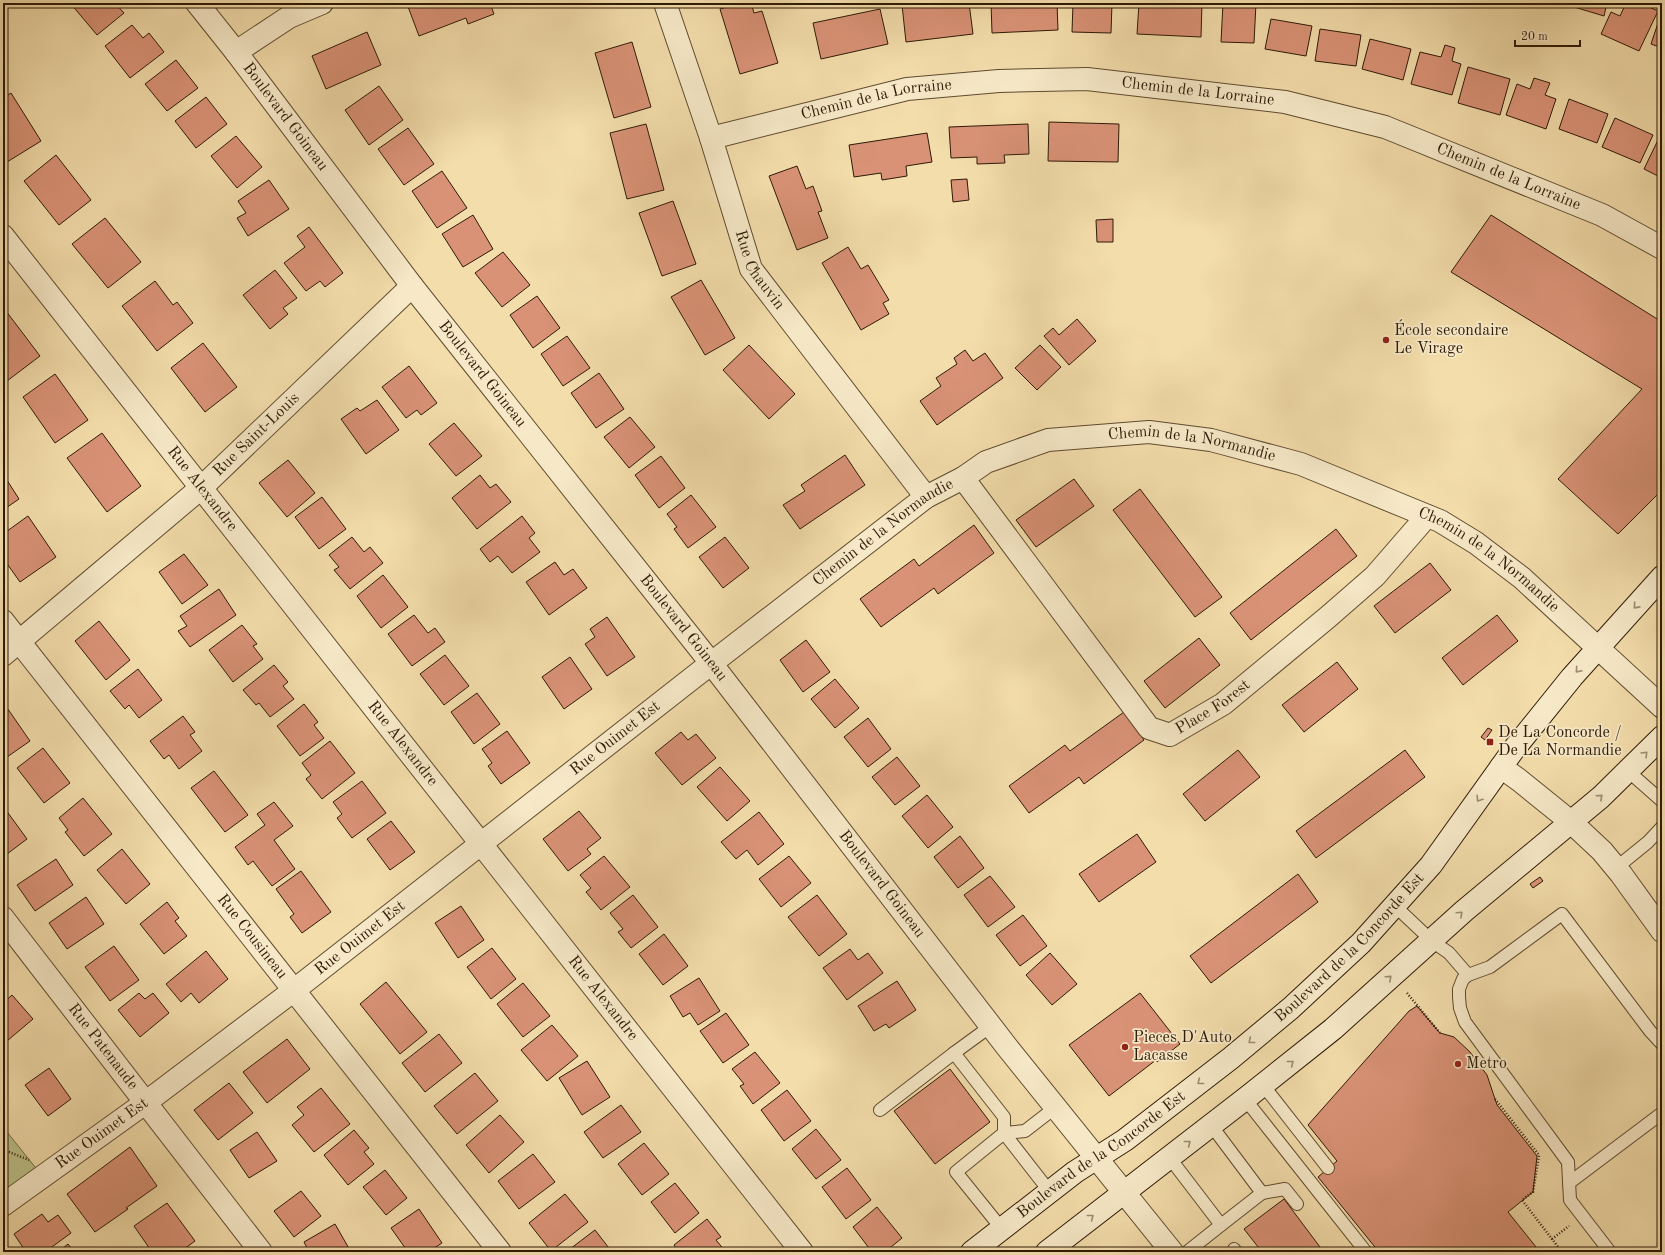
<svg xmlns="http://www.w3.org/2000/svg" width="1665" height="1255" font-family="'Old Standard TT',serif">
	<rect width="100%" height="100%" fill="#f3ddab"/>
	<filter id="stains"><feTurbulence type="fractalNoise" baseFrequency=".005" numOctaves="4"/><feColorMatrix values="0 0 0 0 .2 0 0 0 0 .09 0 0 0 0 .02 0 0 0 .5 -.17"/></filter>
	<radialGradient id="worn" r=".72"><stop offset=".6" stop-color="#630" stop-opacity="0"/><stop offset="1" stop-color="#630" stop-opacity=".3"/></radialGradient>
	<polygon fill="#bcc088" stroke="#756d47" points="3,1127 39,1172 3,1200"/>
	<g fill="#d99276" stroke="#2e1a06">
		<polygon points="73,3 115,3 124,13 97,35 71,4"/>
		<polygon points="410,3 498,3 491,6 494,14 468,24 466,18 419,36 407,4"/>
		<polygon points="740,3 751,3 754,13 762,11 778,63 740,74 720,9"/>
		<polygon points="916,3 969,3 973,34 906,42 902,5"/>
		<polygon points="991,3 1057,3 1058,30 992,33"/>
		<polygon points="1073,3 1112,3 1111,33 1072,32"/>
		<polygon points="1139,3 1202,3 1201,37 1137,34"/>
		<polygon points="1223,3 1256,3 1254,43 1221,42"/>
		<polygon points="1564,3 1607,3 1604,16 1564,4"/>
		<polygon points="1626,3 1640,3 1658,11 1639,51 1601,34 1611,12 1620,16"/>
		<polygon points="880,9 888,44 821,59 813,23"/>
		<polygon points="1661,14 1662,14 1662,48 1651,44"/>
		<polygon points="1271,19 1312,26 1306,56 1265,49"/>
		<polygon points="132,25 143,38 149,33 164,52 130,78 105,46"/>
		<polygon points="1320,29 1361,35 1356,66 1315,61"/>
		<polygon points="367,32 381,65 326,89 312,56"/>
		<polygon points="1370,39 1411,49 1403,80 1362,69"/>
		<polygon points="632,42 651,107 614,118 595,53"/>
		<polygon points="1445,45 1455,48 1452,61 1461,64 1452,95 1411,84 1420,52 1441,57"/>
		<polygon points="176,60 198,88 167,111 145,84"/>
		<polygon points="1468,67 1510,79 1500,115 1458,103"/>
		<polygon points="1534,78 1550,83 1545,95 1556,99 1546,129 1506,115 1517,84 1530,89"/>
		<polygon points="379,86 403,120 369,145 345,110"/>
		<polygon points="11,93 41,141 7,162 3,156 3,98"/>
		<polygon points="206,97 227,124 196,148 175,121"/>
		<polygon points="1569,99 1608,114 1597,143 1559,129"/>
		<polygon points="1615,118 1653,135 1640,163 1602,147"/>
		<polygon points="1049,122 1119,124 1118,162 1048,161"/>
		<polygon points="646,124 664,190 627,199 610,133"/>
		<polygon points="1028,124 1029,154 1004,155 1005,163 977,164 977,157 951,158 949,127"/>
		<polygon points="408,128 434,164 404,185 378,149"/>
		<polygon points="927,133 932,162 906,166 907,176 882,180 881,173 854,177 849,145"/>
		<polygon points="236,136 262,167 237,188 211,156"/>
		<polygon points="1658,140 1662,142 1662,178 1644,169"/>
		<polygon points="56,155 91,200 59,225 24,181"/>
		<polygon points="797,166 806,189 813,186 822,211 818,212 828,238 797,250 769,176"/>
		<polygon points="442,171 467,208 437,228 412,191"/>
		<polygon points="967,179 969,200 953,202 951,180"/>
		<polygon points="269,180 289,209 248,236 237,218 246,213 238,201"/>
		<polygon points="673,201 696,264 662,276 639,213"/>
		<polygon points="473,215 493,249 463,267 442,234"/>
		<polygon points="1491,215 1662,322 1662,490 1618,534 1558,479 1642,389 1451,272"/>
		<polygon points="105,218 141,262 108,288 72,244"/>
		<polygon points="1113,219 1113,242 1097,242 1096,220"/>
		<polygon points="309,227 343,273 325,287 320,281 306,291 284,263 305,247 297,236"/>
		<polygon points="848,247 861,269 868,265 889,300 883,303 889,314 861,330 822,263"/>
		<polygon points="503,252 530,285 502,307 475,273"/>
		<polygon points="275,270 297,298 283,308 288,314 270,329 243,295"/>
		<polygon points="701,280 735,338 705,355 671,297"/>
		<polygon points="155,281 173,305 177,302 193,323 157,351 122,306"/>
		<polygon points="537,296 560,328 533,348 510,315"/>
		<polygon points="6,311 40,356 7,381 3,376 3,313"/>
		<polygon points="1077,319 1096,341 1069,365 1044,336 1053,328 1059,335"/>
		<polygon points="567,336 590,368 563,386 541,354"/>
		<polygon points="203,343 237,387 205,412 171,368"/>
		<polygon points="749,345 795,394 769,419 723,370"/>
		<polygon points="1040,345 1061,367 1037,390 1015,368"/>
		<polygon points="965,350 973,361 985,353 1003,378 937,425 920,401 941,386 936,378 957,364 954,358"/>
		<polygon points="409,366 437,403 421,415 417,410 406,418 382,387"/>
		<polygon points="599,373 624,409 596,428 571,393"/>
		<polygon points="55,374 88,420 55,443 23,397"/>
		<polygon points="377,400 399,430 366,454 341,419 357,408 360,411"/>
		<polygon points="630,417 655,447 629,468 604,437"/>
		<polygon points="454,423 482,456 456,476 429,444"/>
		<polygon points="102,433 141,486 107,512 67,458"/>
		<polygon points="845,455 865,485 800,529 783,505 805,491 801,485"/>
		<polygon points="661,456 685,488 659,508 635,475"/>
		<polygon points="288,460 315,493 287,517 259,483"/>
		<polygon points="3,474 19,499 3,510"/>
		<polygon points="480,475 490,488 496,484 511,502 477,529 452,498"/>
		<polygon points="1074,479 1094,506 1036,547 1016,520"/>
		<polygon points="1140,489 1222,597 1195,617 1113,510"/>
		<polygon points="691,495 716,527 688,548 674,529 677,527 667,514"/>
		<polygon points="322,497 346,529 319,549 295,517"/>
		<polygon points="28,516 56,557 20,582 3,558 3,534"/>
		<polygon points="522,516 535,533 529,538 540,552 512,573 498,556 490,562 480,549"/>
		<polygon points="974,525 994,553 938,594 934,588 881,627 860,599 914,559 919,566"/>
		<polygon points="1336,529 1357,556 1251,640 1230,613"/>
		<polygon points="352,537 364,552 370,547 383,563 350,589 334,570 339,567 329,555"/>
		<polygon points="725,537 749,568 723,588 699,557"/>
		<polygon points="184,554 208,585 182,604 159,572"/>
		<polygon points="555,562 564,575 573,569 587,588 549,615 526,582"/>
		<polygon points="1430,563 1451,590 1395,633 1374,606"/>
		<polygon points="383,575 408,607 381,628 357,596"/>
		<polygon points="219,589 236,615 190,647 178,631 187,626 180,616"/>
		<polygon points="414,615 428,633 435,628 445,642 412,666 388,634"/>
		<polygon points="1497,615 1518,641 1463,685 1442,658"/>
		<polygon points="607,617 635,657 607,676 585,644 595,637 590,629"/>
		<polygon points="99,621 130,660 106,680 75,641"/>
		<polygon points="242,625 257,644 253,646 263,659 233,682 209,650"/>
		<polygon points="1199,638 1220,665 1165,708 1144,681"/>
		<polygon points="806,640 830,672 803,692 780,660"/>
		<polygon points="445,655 469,686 444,705 420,674"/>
		<polygon points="570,657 592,689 564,709 542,677"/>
		<polygon points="1337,662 1358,689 1304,732 1282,705"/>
		<polygon points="274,665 288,682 283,686 294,699 270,717 259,703 256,705 243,690"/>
		<polygon points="138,669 162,700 139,718 129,705 125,709 110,691"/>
		<polygon points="835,679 859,708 835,728 811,699"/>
		<polygon points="477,693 500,724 474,744 451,712"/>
		<polygon points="3,702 30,741 7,757 3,752"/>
		<polygon points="304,704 318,722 314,725 324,738 300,756 277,726"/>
		<polygon points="1124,712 1144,740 1084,784 1079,777 1029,813 1009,786 1065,745 1070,751"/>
		<polygon points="183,716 195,732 190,735 202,751 179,769 169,755 164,759 150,741"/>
		<polygon points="868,718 891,749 868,767 844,737"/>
		<polygon points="1488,728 1492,730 1485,740 1481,737"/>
		<polygon points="507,731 530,763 501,784 488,766 492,763 482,749"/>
		<polygon points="681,732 688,740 696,734 716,758 682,785 655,753"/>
		<polygon points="330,741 355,773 322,799 306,779 311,775 302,763"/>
		<polygon points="43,748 70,783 44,803 17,768"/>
		<polygon points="1238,750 1260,777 1205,821 1183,794"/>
		<polygon points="1405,750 1425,777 1316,858 1296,831"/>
		<polygon points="897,757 920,786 895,805 872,777"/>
		<polygon points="720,767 750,801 727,821 697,787"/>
		<polygon points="214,771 248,815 225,832 191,788"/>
		<polygon points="362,781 386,813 352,838 337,818 342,814 333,802"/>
		<polygon points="927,795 953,827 928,848 902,816"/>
		<polygon points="83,798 112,834 84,856 65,832 68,830 59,818"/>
		<polygon points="274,802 293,826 274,840 295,869 272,886 253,861 248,865 235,847 265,825 257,814"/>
		<polygon points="3,806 27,839 3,857"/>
		<polygon points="579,811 601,838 587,849 591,854 568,871 543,839"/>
		<polygon points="759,812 784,844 758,865 747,850 736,859 721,842"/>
		<polygon points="391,821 415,852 390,870 367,839"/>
		<polygon points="1137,834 1156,862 1099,902 1079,874"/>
		<polygon points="960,836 984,868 958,888 934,857"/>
		<polygon points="122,849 150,884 126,904 97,870"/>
		<polygon points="604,856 630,887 601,910 586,892 591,888 580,875"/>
		<polygon points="789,856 811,883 781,907 759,879"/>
		<polygon points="56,859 73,885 35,911 17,885"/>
		<polygon points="301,871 331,912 302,933 290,917 294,914 276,889"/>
		<polygon points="1298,874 1318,902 1211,983 1190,956"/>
		<polygon points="990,876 1015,907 988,927 964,895"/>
		<polygon points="1540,877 1543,881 1533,888 1530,884"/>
		<polygon points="633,895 658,927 631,948 618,932 623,929 610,913"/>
		<polygon points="817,895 847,934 819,956 788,917"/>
		<polygon points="86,897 104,924 67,949 49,923"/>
		<polygon points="167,902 179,918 175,921 187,936 164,954 140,924"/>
		<polygon points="461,906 484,940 458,958 435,923"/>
		<polygon points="1023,915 1047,946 1020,966 996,935"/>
		<polygon points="664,934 688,966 663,985 639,954"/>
		<polygon points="114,946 139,980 110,1001 85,967"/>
		<polygon points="492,948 516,979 491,999 467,967"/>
		<polygon points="850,949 858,960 868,953 883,973 847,1000 823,968"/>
		<polygon points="206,951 228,979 199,1003 191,993 181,1002 166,984"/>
		<polygon points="1050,953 1077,984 1052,1005 1026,975"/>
		<polygon points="699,978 720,1011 698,1025 690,1013 683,1017 670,996"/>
		<polygon points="897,981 916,1010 889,1028 886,1024 874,1031 858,1006"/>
		<polygon points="386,982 427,1032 400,1054 360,1004"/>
		<polygon points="523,983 550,1016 523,1037 497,1004"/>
		<polygon points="139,993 145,999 153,993 169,1013 140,1037 118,1010"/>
		<polygon points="1140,993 1180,1044 1157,1062 1156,1060 1109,1096 1069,1045"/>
		<polygon points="12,995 33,1019 7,1041 3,1036 3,1003"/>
		<polygon points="1417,1006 1440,1033 1454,1037 1470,1052 1487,1075 1497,1105 1537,1156 1533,1192 1508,1212 1540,1252 1379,1252 1318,1177 1337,1161 1308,1125 1409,1011"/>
		<polygon points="726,1013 749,1045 723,1063 700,1031"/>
		<polygon points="552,1025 578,1056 547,1081 521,1050"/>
		<polygon points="439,1034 462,1063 425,1092 402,1063"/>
		<polygon points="287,1039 310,1069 267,1103 243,1072"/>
		<polygon points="755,1052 780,1083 753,1104 740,1086 744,1084 732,1069"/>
		<polygon points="587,1061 610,1097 582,1115 559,1078"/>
		<polygon points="49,1068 71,1099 48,1116 25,1085"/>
		<polygon points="950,1069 990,1122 935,1164 894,1111"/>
		<polygon points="475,1073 498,1101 457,1134 434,1106"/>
		<polygon points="229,1083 253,1113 218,1140 194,1110"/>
		<polygon points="321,1088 350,1124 314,1152 292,1125 304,1115 297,1107"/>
		<polygon points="787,1090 811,1121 784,1141 761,1110"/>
		<polygon points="621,1105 641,1132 603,1158 584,1132"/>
		<polygon points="500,1115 524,1142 489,1173 466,1145"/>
		<polygon points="816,1129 841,1160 816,1179 792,1149"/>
		<polygon points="354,1130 369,1148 364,1152 374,1164 348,1185 324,1155"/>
		<polygon points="257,1132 277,1161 249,1178 230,1150"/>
		<polygon points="644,1143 669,1174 642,1195 618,1164"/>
		<polygon points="130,1147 157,1186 126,1208 128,1209 95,1232 67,1194"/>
		<polygon points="533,1154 555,1182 519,1209 498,1181"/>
		<polygon points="847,1168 871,1200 846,1219 822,1187"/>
		<polygon points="385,1170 407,1198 386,1215 363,1187"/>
		<polygon points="675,1183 699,1213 675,1233 651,1202"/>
		<polygon points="301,1191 321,1216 294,1237 274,1211"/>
		<polygon points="565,1194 588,1222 551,1251 529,1223"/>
		<polygon points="1284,1199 1323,1251 1321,1252 1262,1252 1244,1229"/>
		<polygon points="167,1203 195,1241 180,1252 152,1252 134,1226"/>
		<polygon points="877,1207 902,1238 885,1252 872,1252 853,1227"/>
		<polygon points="419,1209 442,1243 428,1252 408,1252 391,1228"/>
		<polygon points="42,1214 48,1222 58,1215 71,1233 45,1252 26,1252 14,1234"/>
		<polygon points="707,1219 721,1237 716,1240 726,1252 679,1252 674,1245"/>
		<polygon points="335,1224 351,1252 309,1252 304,1242"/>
		<polygon points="595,1230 612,1252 566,1252"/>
		<polygon points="68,1244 74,1252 58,1252"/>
	</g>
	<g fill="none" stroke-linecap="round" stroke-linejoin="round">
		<g stroke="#5f4b2f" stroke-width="14">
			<g id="lane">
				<polyline points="1628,771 1662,801"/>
				<polyline points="1616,868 1648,842 1662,827"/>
				<polyline points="1395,906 1432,941 1449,953 1468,975"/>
				<polyline points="991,1026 954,1053 1004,1117 1004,1133 1025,1131 1056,1107"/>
				<polyline points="1263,1085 1328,1168"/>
				<polyline points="1245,1099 1366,1252"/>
				<polyline points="880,1110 954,1053"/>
				<polyline points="1211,1125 1262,1193 1221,1225"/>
				<polyline points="1169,1157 1221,1225 1187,1252"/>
				<polyline points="1569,1183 1662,1113"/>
				<polyline points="1262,1193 1285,1189 1297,1204"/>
				<polyline points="1002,1229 956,1172 1004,1133 1050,1192"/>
				<polyline points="1234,1249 1236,1252"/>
				<polyline points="1610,1252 1570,1200 1568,1162 1465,1022 1460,1008 1459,997 1459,989 1463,979 1468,975 1490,967 1562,914 1650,1031 1662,1044"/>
			</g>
		</g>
		<g stroke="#5f4b2f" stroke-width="24">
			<g id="street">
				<path id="s1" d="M197,3L236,52L412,286L711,663L1007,1047L1172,1252"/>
				<path id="s2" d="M665,3L711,138L751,269L926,497"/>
				<polyline points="236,52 289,17 322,3"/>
				<path id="s3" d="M711,138L907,89L999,81L1087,79L1285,102L1385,127L1602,215L1662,248"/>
				<path id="s4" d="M3,236L802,1252"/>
				<path id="s5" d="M963,478L1149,728L1170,735L1223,704L1328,617L1375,576L1427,516"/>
				<path id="s6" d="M3,621L500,1252"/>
				<path id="s7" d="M3,655L201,488L412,286"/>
				<polyline points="1501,767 1519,780 1571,822 1602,851 1621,874 1662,931"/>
				<path id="s8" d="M3,918L261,1252"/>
				<path id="s9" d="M3,1205L145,1103L293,991L695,676L926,497L963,478L986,462L1048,440L1149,432L1211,440L1301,464L1440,521L1476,543L1522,578L1662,707"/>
			</g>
		</g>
		<g stroke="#2e1a06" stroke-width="24">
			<g id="secondary">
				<path id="s10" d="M972,1252L1075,1172L1125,1140L1231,1058L1291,1008L1361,943L1431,865L1514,749L1572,677L1662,577"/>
				<polyline points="1047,1252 1245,1099 1333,1029 1464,911 1601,797 1662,737"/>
			</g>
		</g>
		<g stroke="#2e1a06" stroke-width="2.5" stroke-dasharray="1 2" stroke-linecap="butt">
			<polyline points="1407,993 1440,1033"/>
			<polyline points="1495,1099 1539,1155 1533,1192 1522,1200 1562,1252"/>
			<polyline points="3,1151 9,1152 29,1160"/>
			<polyline points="1552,1239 1569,1226"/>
		</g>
		<use href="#lane" stroke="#f7e9c8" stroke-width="12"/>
		<use href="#street" stroke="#f7e9c8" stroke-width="22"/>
		<use href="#secondary" stroke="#f7e9c8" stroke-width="22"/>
	</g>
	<defs><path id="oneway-chevron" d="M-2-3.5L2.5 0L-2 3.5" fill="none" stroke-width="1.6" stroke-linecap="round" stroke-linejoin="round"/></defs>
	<g stroke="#9d8c71">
		<use href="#oneway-chevron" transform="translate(1636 606) rotate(132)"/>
		<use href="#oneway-chevron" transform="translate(1578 670) rotate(131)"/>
		<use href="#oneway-chevron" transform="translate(1645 754) rotate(-45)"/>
		<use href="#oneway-chevron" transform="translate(1600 797) rotate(-42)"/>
		<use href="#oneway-chevron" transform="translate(1479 799) rotate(123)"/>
		<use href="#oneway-chevron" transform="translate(1460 914) rotate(-43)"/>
		<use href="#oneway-chevron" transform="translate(1389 978) rotate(-42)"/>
		<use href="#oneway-chevron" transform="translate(1251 1041) rotate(141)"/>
		<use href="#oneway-chevron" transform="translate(1291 1063) rotate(-38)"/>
		<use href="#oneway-chevron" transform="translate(1200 1082) rotate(142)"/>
		<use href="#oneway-chevron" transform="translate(1188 1143) rotate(-38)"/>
		<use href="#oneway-chevron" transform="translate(1091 1217) rotate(-38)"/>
	</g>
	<g fill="#8f2418" stroke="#f7e9c8" stroke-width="1.5">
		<circle cx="1386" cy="340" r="4"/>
		<rect x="1486" y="738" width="8" height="8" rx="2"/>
		<circle cx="1125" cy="1047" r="4"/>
		<circle cx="1458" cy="1064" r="4"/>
	</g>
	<g text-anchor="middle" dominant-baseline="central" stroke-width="3.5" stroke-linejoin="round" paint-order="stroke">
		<g font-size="16" fill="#2e1a06" stroke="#f7e9c8">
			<text stroke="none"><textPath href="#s3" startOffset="494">Chemin de la Lorraine</textPath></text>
			<text stroke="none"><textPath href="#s3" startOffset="170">Chemin de la Lorraine</textPath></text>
			<text stroke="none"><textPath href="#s1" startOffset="144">Boulevard Goineau</textPath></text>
			<text stroke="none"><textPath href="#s3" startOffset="818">Chemin de la Lorraine</textPath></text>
			<text stroke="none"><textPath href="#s2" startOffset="284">Rue Chauvin</textPath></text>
			<text stroke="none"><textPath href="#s1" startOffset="468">Boulevard Goineau</textPath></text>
			<text stroke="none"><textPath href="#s7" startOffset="336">Rue Saint-Louis</textPath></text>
			<text stroke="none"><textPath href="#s9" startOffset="1444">Chemin de la Normandie</textPath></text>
			<text stroke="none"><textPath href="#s4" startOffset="322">Rue Alexandre</textPath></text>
			<text stroke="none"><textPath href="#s9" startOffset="1108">Chemin de la Normandie</textPath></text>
			<text stroke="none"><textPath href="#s9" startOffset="1768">Chemin de la Normandie</textPath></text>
			<text stroke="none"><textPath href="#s1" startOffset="792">Boulevard Goineau</textPath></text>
			<text stroke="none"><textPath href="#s5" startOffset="385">Place Forest</textPath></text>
			<text stroke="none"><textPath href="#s9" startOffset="770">Rue Ouimet Est</textPath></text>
			<text stroke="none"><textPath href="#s4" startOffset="646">Rue Alexandre</textPath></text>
			<text stroke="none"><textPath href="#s1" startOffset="1116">Boulevard Goineau</textPath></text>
			<text stroke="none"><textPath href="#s6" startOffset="402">Rue Cousineau</textPath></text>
			<text stroke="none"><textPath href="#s9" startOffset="446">Rue Ouimet Est</textPath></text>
			<text stroke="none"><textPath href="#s10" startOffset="486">Boulevard de la Concorde Est</textPath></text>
			<text stroke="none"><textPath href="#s4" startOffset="970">Rue Alexandre</textPath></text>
			<text stroke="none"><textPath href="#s8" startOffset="163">Rue Patenaude</textPath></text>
			<text stroke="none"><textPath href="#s9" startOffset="122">Rue Ouimet Est</textPath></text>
			<text stroke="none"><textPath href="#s10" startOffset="162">Boulevard de la Concorde Est</textPath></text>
		</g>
		<g font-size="16" fill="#2e1a06" stroke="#f7e9c8" text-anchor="start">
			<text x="1394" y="331">École secondaire<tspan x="1394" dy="18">Le Virage</tspan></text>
			<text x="1498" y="733">De La Concorde /<tspan x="1498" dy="18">De La Normandie</tspan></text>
			<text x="1133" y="1038">Pieces D'Auto<tspan x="1133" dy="18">Lacasse</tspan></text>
			<text x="1466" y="1064">Metro</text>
		</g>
	</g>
	<rect width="1665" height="1255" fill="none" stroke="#f3ddab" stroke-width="16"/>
	<rect x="4" y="4" width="1657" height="1247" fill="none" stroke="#2e1a06" stroke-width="2"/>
	<rect x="8" y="8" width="1649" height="1239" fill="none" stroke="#2e1a06"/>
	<path d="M1515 40v6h65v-6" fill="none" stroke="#2e1a06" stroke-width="2"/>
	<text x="1521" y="40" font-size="12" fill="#2e1a06" stroke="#f7e9c8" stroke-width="3" paint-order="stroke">20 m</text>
	<rect width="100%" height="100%" filter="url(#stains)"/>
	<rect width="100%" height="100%" fill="url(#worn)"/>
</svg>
